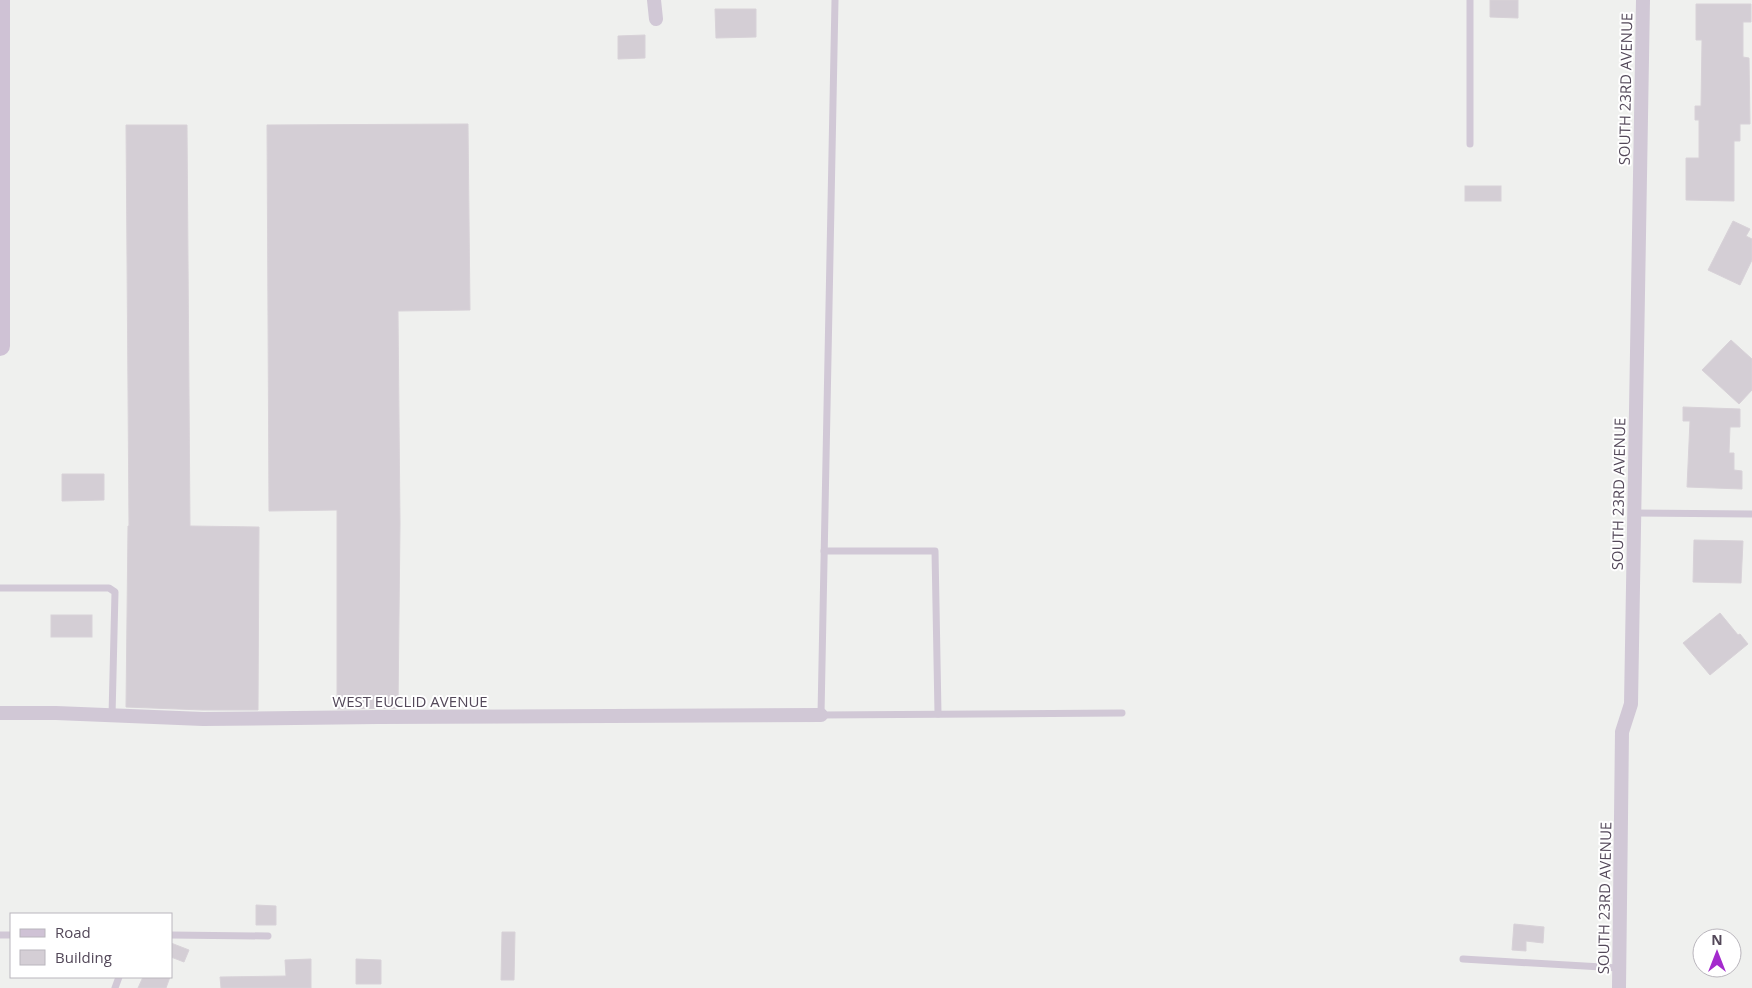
<svg xmlns="http://www.w3.org/2000/svg" width="1752" height="988" font-family="'Open Sans',sans-serif">
	<rect width="100%" height="100%" fill="#eff0ee"/>
	<g fill="#d4ced5" stroke="#d8d2d8">
		<polygon points="1490,0 1518,0 1518,18 1490,17"/>
		<polygon points="1696,4 1751,4 1751,22 1743,22 1743,57 1749,58 1750,124 1740,124 1740,141 1734,141 1734,201 1686,200 1686,158 1699,158 1699,120 1695,120 1695,106 1701,106 1702,40 1696,40"/>
		<polygon points="715,9 756,9 756,37 716,38"/>
		<polygon points="645,35 645,58 618,59 618,36"/>
		<polygon points="468,124 470,310 398,311 400,523 398,708 337,709 337,510 269,511 267,125"/>
		<polygon points="126,125 187,125 190,526 259,527 258,710 203,710 126,707 128,526 129,526"/>
		<rect x="1465" y="186" width="36" height="15"/>
		<polygon points="1733,221 1750,229 1746,236 1752,239 1752,260 1740,285 1708,270"/>
		<polygon points="1731,340 1752,359 1752,390 1739,404 1702,370"/>
		<polygon points="1683,407 1740,409 1740,427 1730,427 1729,453 1734,453 1734,470 1742,471 1742,489 1687,487 1690,421 1683,421"/>
		<polygon points="62,474 104,474 104,500 62,501"/>
		<polygon points="1694,540 1743,541 1741,583 1693,582"/>
		<polygon points="1720,613 1738,635 1740,634 1748,644 1710,675 1683,643"/>
		<rect x="51" y="615" width="41" height="22"/>
		<polygon points="256,905 276,906 276,925 256,925"/>
		<polygon points="1514,924 1544,927 1543,943 1526,941 1526,951 1512,950"/>
		<polygon points="502,932 515,932 514,980 501,980"/>
		<polygon points="171,943 189,950 184,962 171,957"/>
		<polygon points="311,959 311,988 221,988 220,977 286,976 285,960"/>
		<polygon points="356,959 381,960 381,984 356,984"/>
		<polygon points="143,977 170,977 166,988 138,988"/>
	</g>
	<g fill="none" stroke-linecap="round" stroke-linejoin="round">
		<g stroke="#d1c8d6" stroke-width="7">
			<polyline points="835,0 821,715 1122,713"/>
			<polyline points="1470,0 1470,144"/>
			<polyline points="1634,513 1752,514"/>
			<polyline points="824,551 935,551 938,714"/>
			<polyline points="0,588 109,588 115,592 112,716"/>
			<polyline points="0,935 11,935"/>
			<polyline points="171,935 268,936"/>
			<polyline points="1463,959 1619,968"/>
			<polyline points="115,988 119,977"/>
		</g>
		<g stroke="#d1c8d6" stroke-width="14">
			<polyline points="654,0 656,19"/>
			<polyline points="0,713 56,713 203,719 378,717 821,715"/>
			<polyline points="1619,988 1622,732 1631,704 1643,0"/>
		</g>
		<polyline stroke="#cfc2d5" stroke-width="20" points="0,346 0,0"/>
	</g>
	<g text-anchor="middle" dominant-baseline="central" stroke-width="4" stroke-linejoin="round" paint-order="stroke">
		<g font-size="15" fill="#534859" stroke="#fff">
			<text transform="translate(1625 89) rotate(-89)">SOUTH 23RD AVENUE</text>
			<text transform="translate(1618 494) rotate(-89)">SOUTH 23RD AVENUE</text>
			<text x="410" y="701">WEST EUCLID AVENUE</text>
			<text transform="translate(1604 898) rotate(-89)">SOUTH 23RD AVENUE</text>
		</g>
	</g>
	<rect x="10" y="913" width="162" height="65" fill="#ffffff" stroke="#bab6bd"/>
	<rect x="20" y="929" width="25" height="8" fill="#cfc2d5" stroke="#bab6bd"/>
	<text x="55" y="938" font-size="15" fill="#534859">Road</text>
	<rect x="20" y="950" width="25" height="15" fill="#d4ced5" stroke="#bab6bd"/>
	<text x="55" y="963" font-size="15" fill="#534859">Building</text>
	<g transform="translate(1717 953)"><circle r="24" fill="#ffffff" stroke="#bab6bd"/>
	<path d="M0-4L9 19L0 12L-9 19Z" fill="#a42acd"/>
	<text y="-8" font-size="14" font-weight="bold" text-anchor="middle" fill="#534859">N</text>
	</g>
</svg>
